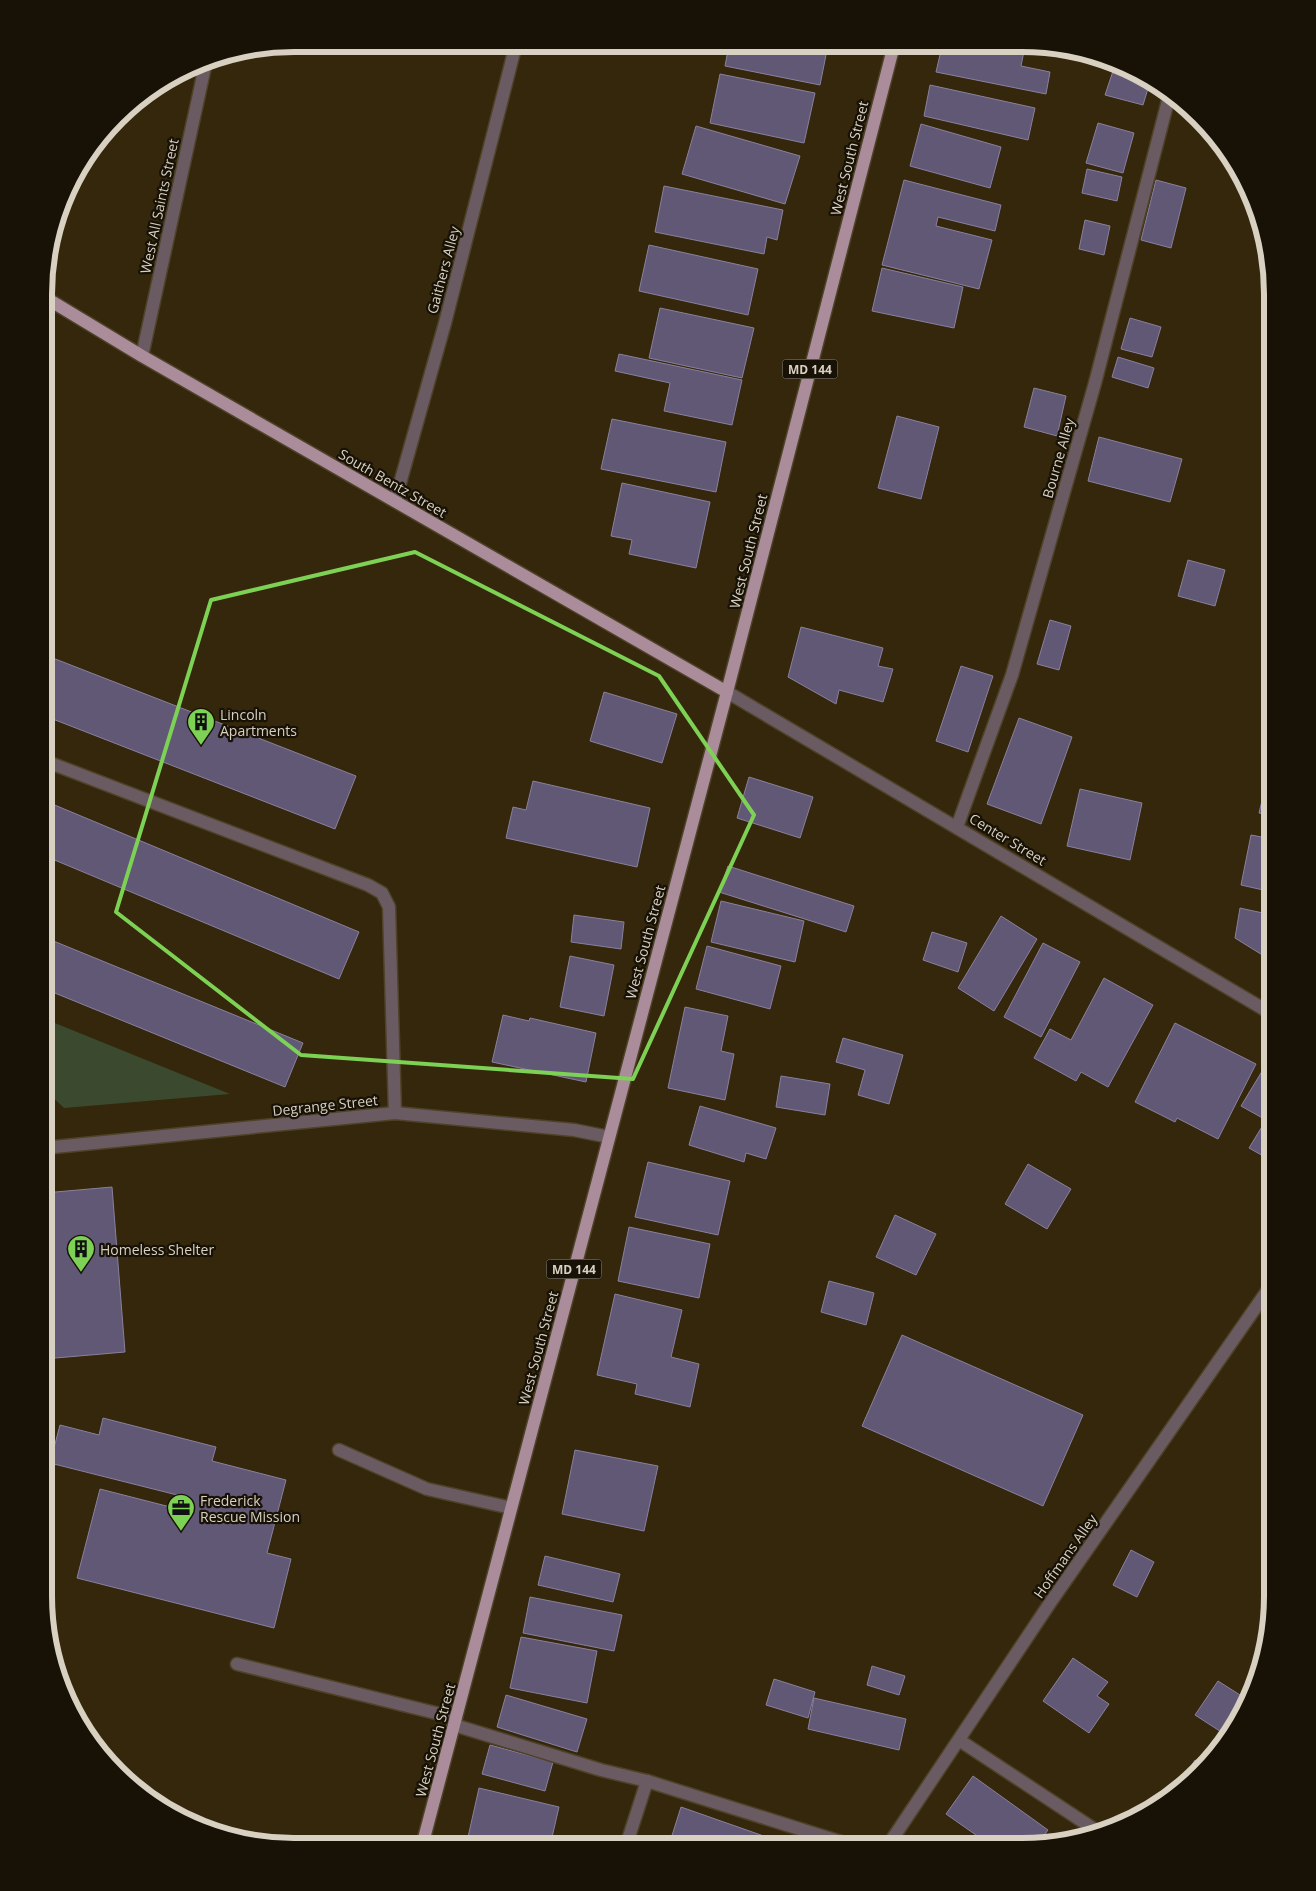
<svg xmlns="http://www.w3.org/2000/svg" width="1316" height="1891" font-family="'Open Sans',sans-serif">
	<rect width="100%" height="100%" fill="#34270b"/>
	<path fill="#3b492e" d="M45,1019l185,75 -166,14 -19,-18z"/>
	<g fill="#615876" stroke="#89809e">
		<path d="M729,45h99l-8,40 -95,-19z"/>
		<path d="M942,46h83l-4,20 29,6 -4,22 -110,-22z"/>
		<path d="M1113,71l37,11 -7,23 -38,-10z"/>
		<path d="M720,74l95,19 -11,50 -94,-20z"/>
		<path d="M930,85l105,23 -7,32 -104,-24z"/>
		<path d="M1098,123l36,10 -11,40 -37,-10z"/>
		<path d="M921,124l80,23 -11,41 -80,-22z"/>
		<path d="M696,126l104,30 -15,48 -103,-30z"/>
		<path d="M1087,169l35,8 -5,24 -35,-8z"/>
		<path d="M904,180l97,25 -6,26 -57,-14 -2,9 56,14 -13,49 -97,-24z"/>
		<path d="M1156,180l30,8 -15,60 -30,-8z"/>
		<path d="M664,186l119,24 -6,30 -10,-3 -3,17 -109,-22z"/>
		<path d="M1085,220l25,6 -6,29 -25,-6z"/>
		<path d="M649,245l109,24 -10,46 -109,-24z"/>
		<path d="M882,268l81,19 -9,41 -82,-17z"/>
		<path d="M660,308l94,20 -12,50 -93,-20z"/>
		<path d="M1130,318l31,9 -9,30 -31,-8z"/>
		<path d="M1270,336h2v22l-8,-2z"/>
		<path d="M619,354l123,26 -10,45 -68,-14 6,-28 -55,-12z"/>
		<path d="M1118,357l36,11 -6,20 -36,-11z"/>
		<path d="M1034,388l32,8 -9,40 -33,-9z"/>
		<path d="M897,416l42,11 -18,72 -43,-11z"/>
		<path d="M612,419l114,23 -10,50 -115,-23z"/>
		<path d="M1099,437l83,22 -12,43 -82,-21z"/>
		<path d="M622,483l88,19 -14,66 -67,-14 3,-14 -21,-4z"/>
		<path d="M1188,560l37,10 -10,36 -37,-10z"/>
		<path d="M1050,620l21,6 -12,44 -22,-6z"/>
		<path d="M801,627l82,21 -5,18 15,3 -10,33 -44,-12 -3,14 -48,-27z"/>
		<path d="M45,655l311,121 -21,53 -290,-113z"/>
		<path d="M961,666l32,10 -25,76 -32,-11z"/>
		<path d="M604,692l73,22 -15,49 -72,-22z"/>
		<path d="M1019,718l53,19 -31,87 -54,-20z"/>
		<path d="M1271,764h1v52l-13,-3z"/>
		<path d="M749,777l64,20 -13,41 -63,-20z"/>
		<path d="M533,781l117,27 -13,59 -131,-29 7,-31 13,3z"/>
		<path d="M1080,789l62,14 -12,57 -63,-14z"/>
		<path d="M45,801l314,131 -20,47 -294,-123z"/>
		<path d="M1251,835l21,4v53l-31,-7z"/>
		<path d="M728,866l126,40 -8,26 -127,-40z"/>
		<path d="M721,901l83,20 -9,41 -84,-20z"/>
		<path d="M1240,908l32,7v46l-37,-23z"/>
		<path d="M574,915l50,7 -3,27 -50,-7z"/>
		<path d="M1001,916l36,23 -43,72 -36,-23z"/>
		<path d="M932,932l35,11 -9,29 -35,-12z"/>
		<path d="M51,940l252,103 -18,44 -240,-98v-33z"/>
		<path d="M1043,943l37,19 -39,75 -37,-20z"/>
		<path d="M707,946l74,20 -11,43 -74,-20z"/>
		<path d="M570,956l44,9 -10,51 -44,-9z"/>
		<path d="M1104,978l49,27 -45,82 -27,-15 -5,9 -42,-23 16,-29 21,11z"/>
		<path d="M685,1007l43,9 -7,35 13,3 -9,46 -57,-12z"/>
		<path d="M503,1015l26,6 1,-3 66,15 -10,49 -94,-20z"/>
		<path d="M1175,1023l81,41 -38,75 -41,-21 -2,4 -40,-20z"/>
		<path d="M843,1038l60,17 -14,49 -31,-9 7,-25 -29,-8z"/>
		<path d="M1264,1068l8,5v88l-23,-13 17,-28 -25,-14z"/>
		<path d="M781,1076l49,8 -5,31 -49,-8z"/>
		<path d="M700,1106l76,22 -10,31 -20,-6 -2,9 -55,-17z"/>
		<path d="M648,1162l82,19 -12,54 -83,-18z"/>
		<path d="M1028,1164l43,25 -24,40 -42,-25z"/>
		<path d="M112,1187l13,165 -81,7v-166z"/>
		<path d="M895,1215l41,19 -20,41 -40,-18z"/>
		<path d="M629,1227l81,17 -11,54 -81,-17z"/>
		<path d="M829,1281l45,12 -8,32 -45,-13z"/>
		<path d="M615,1294l67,16 -11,47 28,7 -9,43 -55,-13 2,-10 -40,-9z"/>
		<path d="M902,1335l181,80 -40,91 -181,-80z"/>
		<path d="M103,1418l113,29 -4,14 74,19 -19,73 24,6 -17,69 -197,-50 23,-89 86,22 3,-13 -139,-35 10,-38 39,10z"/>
		<path d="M575,1450l83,16 -14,65 -82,-17z"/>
		<path d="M1131,1550l23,12 -17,35 -24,-12z"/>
		<path d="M545,1556l75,18 -7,28 -75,-17z"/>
		<path d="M530,1597l92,18 -8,36 -91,-18z"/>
		<path d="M521,1637l76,14 -10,52 -77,-15z"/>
		<path d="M1073,1658l35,24 -11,14 12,8 -20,29 -46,-32z"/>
		<path d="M872,1666l33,10 -6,19 -32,-10z"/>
		<path d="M774,1679l41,13 -7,26 -42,-13z"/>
		<path d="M1218,1681l30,19 -19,37 -34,-22z"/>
		<path d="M506,1695l81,24 -10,33 -80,-25z"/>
		<path d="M814,1698l92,21 -7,31 -91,-21z"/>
		<path d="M490,1745l63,17 -8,29 -63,-17z"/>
		<path d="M1195,1760l9,5 -17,20 -14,9z"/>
		<path d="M973,1776l75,54 -11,15 -15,2h-29l-47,-33z"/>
		<path d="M479,1788l80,19 -9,39h-84z"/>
		<path d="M681,1807l114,40 -122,-1 -4,-1z"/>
	</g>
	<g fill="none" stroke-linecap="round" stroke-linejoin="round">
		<defs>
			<g id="service">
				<path d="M395,501l50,-178 71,-279"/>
				<path d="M45,761l323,124 14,8 7,14 6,206"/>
				<path d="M957,827l55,-152 83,-292 75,-290"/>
				<path d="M339,1450l88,39 84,19"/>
				<path d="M237,1664l219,54"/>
				<path d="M454,1725l147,45 46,11 210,66"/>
				<path d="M959,1740l141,93"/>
				<path d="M626,1846l21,-65"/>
			</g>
			<g id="minor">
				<path d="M142,356l64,-294"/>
				<path d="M887,1847l163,-244 222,-319"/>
			</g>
			<g id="tertiary">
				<path d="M727,692l545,322"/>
				<path d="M44,1148l351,-35 179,17 35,7"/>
			</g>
			<g id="primary">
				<path d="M46,298l96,58 585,336"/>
				<path d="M422,1846l305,-1154 167,-647"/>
			</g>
		</defs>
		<use href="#service" stroke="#4e4228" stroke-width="15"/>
		<use href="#minor" stroke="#4e4228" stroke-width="15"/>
		<use href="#tertiary" stroke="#4e4228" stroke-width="15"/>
		<use href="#primary" stroke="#4e4228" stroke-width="15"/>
		<use href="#service" stroke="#6a5b62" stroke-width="12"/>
		<use href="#minor" stroke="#6a5b62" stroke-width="12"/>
		<use href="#tertiary" stroke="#6a5b62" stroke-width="12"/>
		<use href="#primary" stroke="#aa8c9b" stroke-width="12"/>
	</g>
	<path fill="none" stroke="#7dd154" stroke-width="4" stroke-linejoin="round" d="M415,552l244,124 95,139 -121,264 -332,-24 -185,-143 95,-312z"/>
	<defs>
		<symbol id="building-pin" viewBox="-11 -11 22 30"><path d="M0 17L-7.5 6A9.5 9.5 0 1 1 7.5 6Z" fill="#7dd154" stroke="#171106"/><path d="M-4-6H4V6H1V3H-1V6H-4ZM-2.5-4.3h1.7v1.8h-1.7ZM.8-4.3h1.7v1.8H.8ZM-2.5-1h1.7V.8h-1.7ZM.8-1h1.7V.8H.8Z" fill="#111"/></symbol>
		<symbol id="office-pin" viewBox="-11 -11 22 30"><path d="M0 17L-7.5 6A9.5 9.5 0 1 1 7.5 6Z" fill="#7dd154" stroke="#171106"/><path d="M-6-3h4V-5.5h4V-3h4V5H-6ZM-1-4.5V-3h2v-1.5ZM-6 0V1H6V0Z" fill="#111"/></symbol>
	</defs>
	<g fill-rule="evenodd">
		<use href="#building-pin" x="185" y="706" width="32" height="43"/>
		<use href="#building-pin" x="65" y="1233" width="32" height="43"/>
		<use href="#office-pin" x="165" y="1492" width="32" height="43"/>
	</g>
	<g text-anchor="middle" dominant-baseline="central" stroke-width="4.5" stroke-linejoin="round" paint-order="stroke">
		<g fill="#171106" stroke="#9e9789" stroke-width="1">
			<rect x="782.5" y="359.5" width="55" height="19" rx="4"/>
			<rect x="546.5" y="1259.5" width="55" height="19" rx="4"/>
		</g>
		<g font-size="12" font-weight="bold" fill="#d8d0c1">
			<text x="810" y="369">MD 144</text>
			<text x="574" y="1269">MD 144</text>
		</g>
		<g font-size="14" fill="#d8d0c1" stroke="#171106">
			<text transform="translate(849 158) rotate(-76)">West South Street</text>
			<text transform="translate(159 206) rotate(-78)">West All Saints Street</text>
			<text transform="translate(443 270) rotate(-75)">Gaithers Alley</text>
			<text transform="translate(1058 458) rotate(-74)">Bourne Alley</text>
			<text transform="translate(393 483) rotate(30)">South Bentz Street</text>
			<text transform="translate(748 551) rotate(-76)">West South Street</text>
			<text transform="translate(1008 839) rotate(31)">Center Street</text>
			<text transform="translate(645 942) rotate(-75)">West South Street</text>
			<text transform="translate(325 1105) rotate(-6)">Degrange Street</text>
			<text transform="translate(538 1348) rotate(-75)">West South Street</text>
			<text transform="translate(1065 1556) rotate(-55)">Hoffmans Alley</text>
			<text transform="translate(435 1740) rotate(-75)">West South Street</text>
		</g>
		<g font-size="14" fill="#d8d0c1" stroke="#171106" text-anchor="start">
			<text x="220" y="714">Lincoln<tspan x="220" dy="16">Apartments</tspan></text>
			<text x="100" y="1249">Homeless Shelter</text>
			<text x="200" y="1500">Frederick<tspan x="200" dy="16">Rescue Mission</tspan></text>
		</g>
	</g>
	<path d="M0 0H1316V1891H0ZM294 52H1022A242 242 0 0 1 1264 294V1596A242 242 0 0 1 1022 1838H294A242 242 0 0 1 52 1596V294A242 242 0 0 1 294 52Z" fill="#171106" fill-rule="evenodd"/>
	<path fill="none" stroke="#d8d0c1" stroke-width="6" d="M294 52H1022A242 242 0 0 1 1264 294V1596A242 242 0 0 1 1022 1838H294A242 242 0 0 1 52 1596V294A242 242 0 0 1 294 52Z"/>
</svg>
